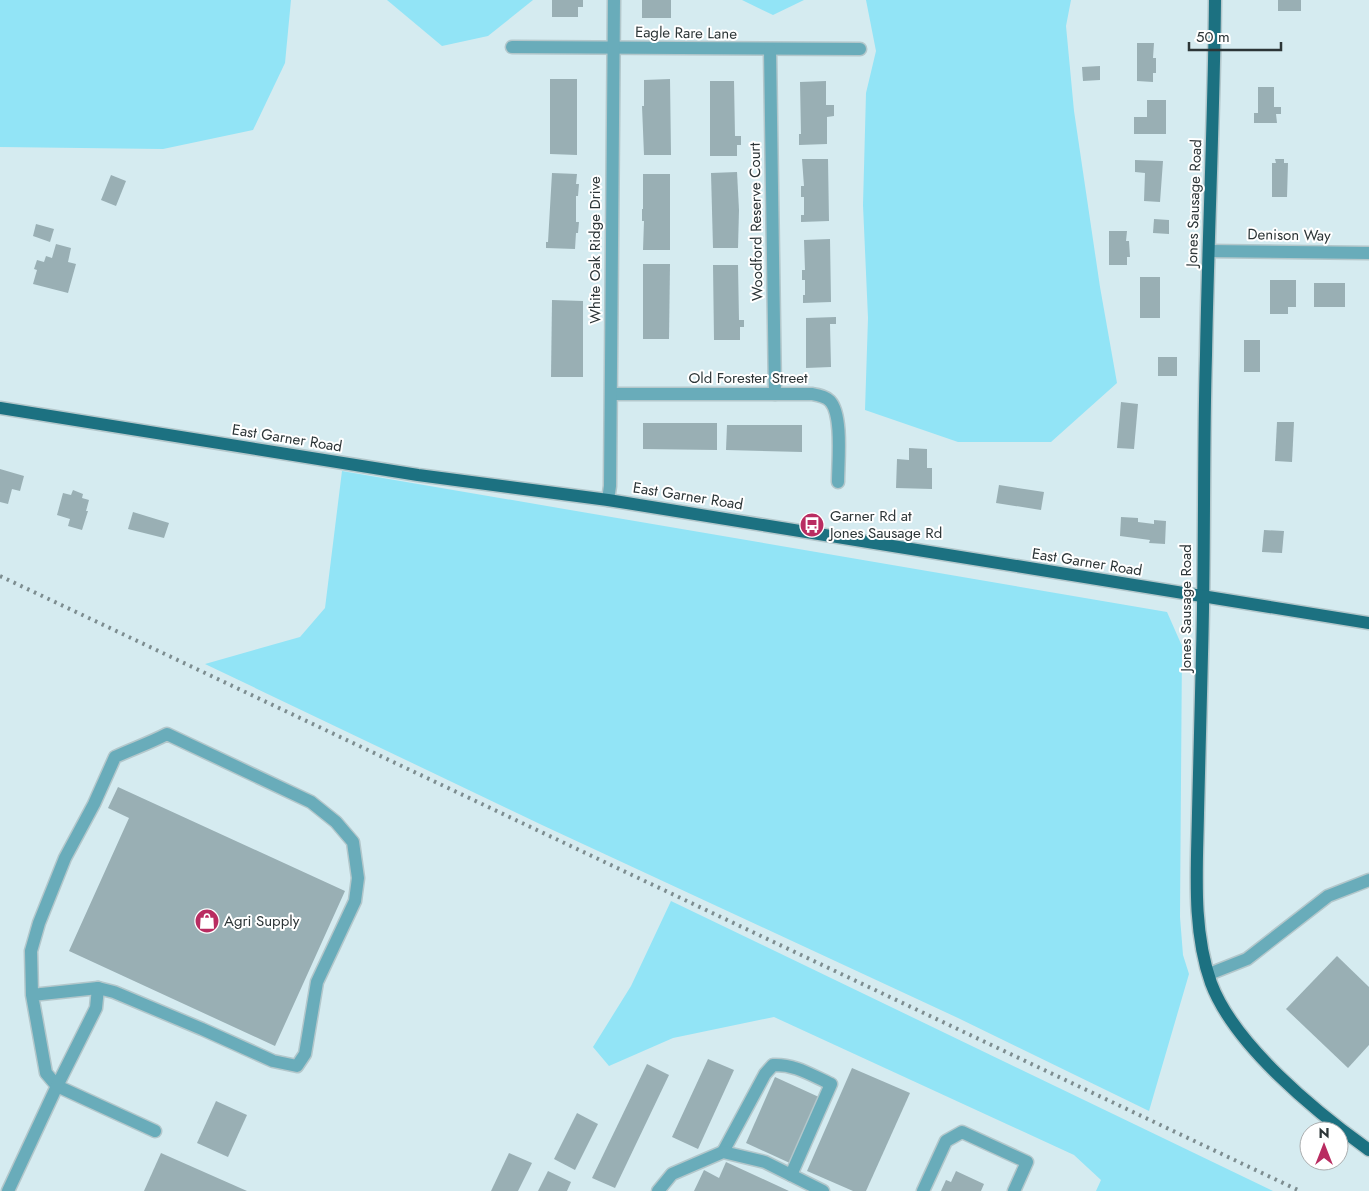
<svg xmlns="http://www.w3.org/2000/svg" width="1369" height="1191" font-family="Jost,sans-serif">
	<rect width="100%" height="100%" fill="#d5ebf0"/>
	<g fill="#92e4f6">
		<path d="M0,0h291l-6,63 -32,67 -90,19 -163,-2z"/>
		<path d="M387,0h146l-45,36 -46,10z"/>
		<path d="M742,0h62l-31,15z"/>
		<path d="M866,0h205l-5,26 8,85 26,176 17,96 -66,59h-93l-93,-32 3,-92 -5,-113 3,-112 10,-42z"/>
		<path d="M342,471l825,141 15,34 -2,271 3,38 6,19 -40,137 -191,-93 -416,-193 -337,-161 95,-27 25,-29z"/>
		<path d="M671,901l602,290h-177l5,-11 -27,-25 -300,-138 -101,21 -64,28 -16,-19 38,-61z"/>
	</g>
	<g fill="#99afb4">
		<path d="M552,0h31v7h-5v10h-26z"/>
		<rect x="642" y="0" width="29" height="18"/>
		<rect x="1278" y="0" width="23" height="11"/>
		<path d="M1137,43h17l-1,15h3v15h-3v9l-16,-1z"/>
		<path d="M1100,66v14l-17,1 -1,-14z"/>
		<path d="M550,79h27v76l-27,-1z"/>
		<path d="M670,79l1,76h-27l-2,-49h2v-26z"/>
		<path d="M710,81h24l1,55h6v9h-4v11h-27z"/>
		<path d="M826,81v24h8v11l-7,1v27l-28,1v-11h2l-1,-52z"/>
		<path d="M1258,87h16v20h7v7h-5l1,9h-23v-10h4z"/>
		<path d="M1147,100h19v34h-32v-17h13z"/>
		<path d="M802,159h26l1,62 -28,1v-7h3v-18h-3v-11h3z"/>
		<path d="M1275,159h9v4h4l-1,34h-15v-34h4z"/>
		<path d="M1135,160l28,1 -3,41 -16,-1 1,-28 -10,-1z"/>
		<path d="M737,172l2,38 -1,38h-25l-2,-75z"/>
		<path d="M552,173l25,1 -1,10h3l-1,12h-2v26h3l-1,11h-2l-1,16 -29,-1v-6h2z"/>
		<path d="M643,174h27v76h-27l1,-29h-2v-12h1z"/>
		<path d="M111,175l15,6 -10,25 -15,-6z"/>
		<path d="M1154,219l15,1v14l-16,-1z"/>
		<path d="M36,224l18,5 -4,13 -17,-6z"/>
		<path d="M1109,231h18l-1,10h3l1,16h-3v8h-18z"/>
		<path d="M830,239l1,63 -28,1v-8h2v-15h-3v-10h3l-1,-30z"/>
		<path d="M56,244l15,4 -3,14 8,2 -8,29 -35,-9 4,-14 -3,-1 3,-9 7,2 2,-6 6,2z"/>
		<path d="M643,264h27l-1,75h-26z"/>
		<path d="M713,265h25l1,55h5v7h-4v13h-26z"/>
		<rect x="1140" y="277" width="20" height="41"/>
		<path d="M1270,280h26v27h-8v7h-18z"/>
		<rect x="1314" y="283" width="31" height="24"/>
		<path d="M552,300l31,1v76h-32z"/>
		<path d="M836,317v7h-6l1,43 -25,1v-50z"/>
		<rect x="1244" y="340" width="16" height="32"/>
		<rect x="1158" y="357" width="19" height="19"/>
		<path d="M1121,402l17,2 -4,45 -17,-1z"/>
		<path d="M1277,422h17l-2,40 -17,-1z"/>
		<path d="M643,423h74v27l-74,-1z"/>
		<path d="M727,425h75v27l-76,-2z"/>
		<path d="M909,448l18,1v19h5v21l-36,-1 1,-29 12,1z"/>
		<path d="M0,469l24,7 -4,15 -8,-2 -4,15 -8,-2z"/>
		<path d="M999,485l45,7 -3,18 -45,-7z"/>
		<path d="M73,490l10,4 -1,4 7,2 -3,11h2l-6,19 -14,-4 2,-7 -13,-4 6,-22 8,2z"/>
		<path d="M133,512l36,11 -5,15 -36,-9z"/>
		<path d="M1121,517l17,1v4l16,2v-4l12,1 -1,23 -16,-1 1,-3 -30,-4z"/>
		<path d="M1264,530l20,1 -2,22 -20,-1z"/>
		<path d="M118,787l227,104 -70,155 -206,-95 60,-133 -21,-10z"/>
		<path d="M1337,956l32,31v58l-21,23 -62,-59z"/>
		<path d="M708,1059l26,11 -36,79 -26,-12z"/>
		<path d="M647,1064l22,11 -54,113 -23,-10z"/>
		<path d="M852,1068l58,25 -44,98h-13l-46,-20z"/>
		<path d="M775,1077l46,21 -29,66 -46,-21z"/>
		<path d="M216,1101l31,14 -19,42 -31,-14z"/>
		<path d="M577,1113l21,11 -23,46 -21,-11z"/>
		<path d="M161,1153l86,38h-103z"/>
		<path d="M509,1153l23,10 -14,28h-27z"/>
		<path d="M726,1162l63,29h-95l10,-21 15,8z"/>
		<path d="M548,1171l23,11 -4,9h-29z"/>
		<path d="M956,1171l28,13 -3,7h-40l5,-11 5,2z"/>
	</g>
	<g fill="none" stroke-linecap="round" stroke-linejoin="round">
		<defs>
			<g id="minor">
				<path d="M512,47l348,2"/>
				<path d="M770,50l5,344"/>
				<path d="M1209,251l160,2"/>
				<path d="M612,394h200c6,1 13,2 18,7 13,14 8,61 8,81"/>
				<path d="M608,500l2,-14 4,-486"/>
				<path d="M1209,974l38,-15 81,-63 41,-16"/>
				<path d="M32,995l66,-7 16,4 88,37 71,32 24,5 8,-12 12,-72 38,-81 3,-23 -5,-36 -17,-20 -25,-20 -144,-68c-17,9 -35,15 -52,23l-21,47 -29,54 -26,65 -8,28 1,44 14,78 11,13 98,45"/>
				<path d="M723,1152l42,-78 8,-9c22,-1 38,10 58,19l-40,91"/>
				<path d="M8,1191l49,-105 39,-78 2,-20"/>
				<path d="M658,1191l14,-17 51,-22 42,10 58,29"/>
				<path d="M923,1191l23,-50 16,-9 65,30 -13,29"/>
			</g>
			<g id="major">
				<path d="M1215,0c-1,118 -7,236 -9,355 -3,100 -1,199 -4,299 -1,53 -3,106 -4,159 -1,57 -6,116 13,170 23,62 105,129 158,167"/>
				<path d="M0,408l418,67 190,25 761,123"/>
			</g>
		</defs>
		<use href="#minor" stroke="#b3c7cb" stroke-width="15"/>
		<use href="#major" stroke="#b3c7cb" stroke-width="15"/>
		<use href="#minor" stroke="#69acba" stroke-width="12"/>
		<use href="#major" stroke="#1c7181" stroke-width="12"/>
		<path stroke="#7d8d90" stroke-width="4" stroke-dasharray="2.5 5" stroke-linecap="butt" d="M0,576l1300,615"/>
	</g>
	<defs>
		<symbol id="bus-disc" viewBox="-11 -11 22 22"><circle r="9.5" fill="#b92c61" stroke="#fff"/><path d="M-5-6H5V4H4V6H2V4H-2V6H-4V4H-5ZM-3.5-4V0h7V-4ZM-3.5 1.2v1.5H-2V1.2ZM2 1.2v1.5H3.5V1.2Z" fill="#fff"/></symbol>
		<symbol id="shop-disc" viewBox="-11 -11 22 22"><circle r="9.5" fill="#b92c61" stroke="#fff"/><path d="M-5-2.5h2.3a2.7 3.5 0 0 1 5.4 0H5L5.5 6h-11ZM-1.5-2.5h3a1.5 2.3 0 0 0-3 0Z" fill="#fff"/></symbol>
	</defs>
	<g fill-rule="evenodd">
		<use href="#bus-disc" x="798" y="511" width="28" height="28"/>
		<use href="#shop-disc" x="193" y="907" width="28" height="28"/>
	</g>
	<g text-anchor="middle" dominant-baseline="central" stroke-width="4" stroke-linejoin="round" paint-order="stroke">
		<g font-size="15" fill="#2c3537" stroke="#fff">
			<text transform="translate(686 33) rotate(1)">Eagle Rare Lane</text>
			<text transform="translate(1194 203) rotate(-88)">Jones Sausage Road</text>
			<text transform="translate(756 222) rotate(-91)">Woodford Reserve Court</text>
			<text transform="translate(1289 235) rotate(1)">Denison Way</text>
			<text transform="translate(595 250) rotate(-90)">White Oak Ridge Drive</text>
			<text x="748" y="378">Old Forester Street</text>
			<text transform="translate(287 438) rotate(9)">East Garner Road</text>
			<text transform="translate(688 496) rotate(9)">East Garner Road</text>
			<text transform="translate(1087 562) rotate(9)">East Garner Road</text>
			<text transform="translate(1186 608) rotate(-90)">Jones Sausage Road</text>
		</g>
		<g font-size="15" fill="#2c3537" stroke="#fff" text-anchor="start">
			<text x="830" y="516">Garner Rd at<tspan x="830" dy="17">Jones Sausage Rd</tspan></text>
			<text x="224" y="921">Agri Supply</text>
		</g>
	</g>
	<g transform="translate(1324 1146)"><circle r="24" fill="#ffffff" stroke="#abaeaf"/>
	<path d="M0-4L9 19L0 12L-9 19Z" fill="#b92c61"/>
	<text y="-8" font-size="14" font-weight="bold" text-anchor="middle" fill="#2c3537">N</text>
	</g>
	<path d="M1189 42v8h92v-8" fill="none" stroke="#2c3537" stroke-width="2.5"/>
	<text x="1196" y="42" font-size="15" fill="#2c3537" stroke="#ffffff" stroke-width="4" paint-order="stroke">50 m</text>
</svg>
